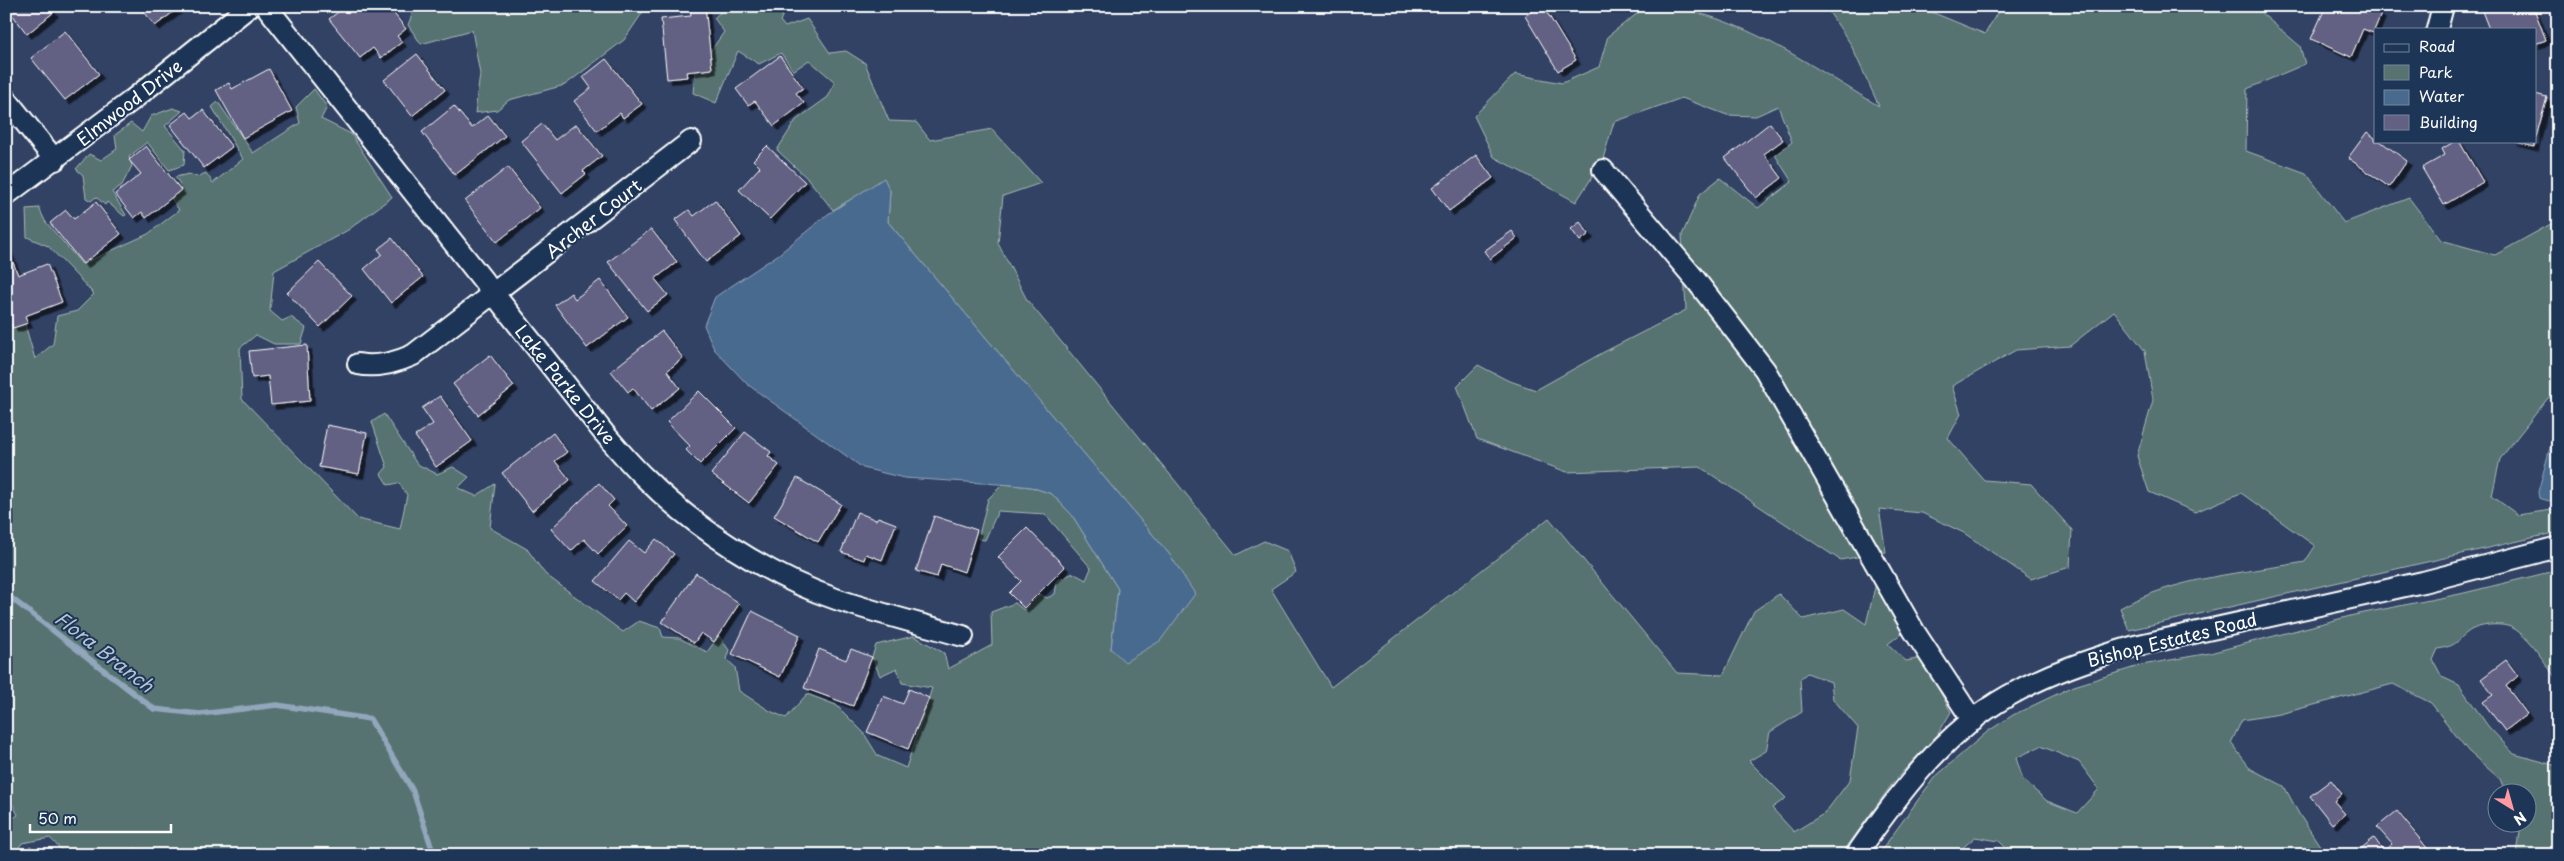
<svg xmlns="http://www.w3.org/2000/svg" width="2564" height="861" font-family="'Playpen Sans',sans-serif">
	<defs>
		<filter id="shadow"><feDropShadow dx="4.5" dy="4.5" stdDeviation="0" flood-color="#0009"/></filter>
	</defs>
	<rect width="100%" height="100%" fill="#324264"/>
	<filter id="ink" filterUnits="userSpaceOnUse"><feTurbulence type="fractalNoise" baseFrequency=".02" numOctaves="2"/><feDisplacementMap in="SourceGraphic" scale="10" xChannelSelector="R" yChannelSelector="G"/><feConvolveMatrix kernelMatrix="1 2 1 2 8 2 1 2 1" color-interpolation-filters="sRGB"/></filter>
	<g filter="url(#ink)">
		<g fill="#567371" stroke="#aab9b8" fill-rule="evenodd">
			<path d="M410,6h237l-23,34 -59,45 -56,15 -12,10 -22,3 5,-39 -8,-44 -51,14 -13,-19 5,-13z"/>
			<path d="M727,6h60l-7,15 5,6 22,-8 23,34 16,-2 19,12 24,58 27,1 14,18 62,-11 49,54 -38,13 -5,47 29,57 209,255 28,-14 24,10 8,21 -25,17 60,98 218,-169 128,155 46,2 31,-64 25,-17 24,25 41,-10 22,15 12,-49 29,54 -19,15 18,17 16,-3 29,54 -13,22 -43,46 -54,75h-1672l-35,-7 -7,7h-61l-16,-17 -28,5 -8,12h-8v-32l12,-8 -12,-24v-471l18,1 11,38 18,-15 4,-28 20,-5 17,-17 -46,-48 -21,-9 -1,-28 13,-1 6,13 37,43 66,-30 31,-24 -10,-15 11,-11 -5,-7 14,-3 8,3 9,-4 7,10 30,-24 -31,-52 6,-5 35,51 47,-30 -4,-16 18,-18 13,18 -6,12 30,15 41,63 -44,33 -74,41 -4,40 12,10 9,-4 15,11 -5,16h-27l-18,-9 -16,13 2,51 116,120 42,10 7,-34 -8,-12 -11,2 -7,-11 6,-7 -15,-45 12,-8 33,50 20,10 16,-7 16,10 -11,11 18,8 19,-12 -5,44 37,21 18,25 78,58 16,-11 21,7 3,9 16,1 28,14 12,-16 10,14 -3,9 9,8 4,24 31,20 16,7 21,-24 29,11 27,27 15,24 28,12 26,-80 -30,-5 -5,-15 -17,8 -8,-19 4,-12 38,-9 30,17 4,16 44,-24 -1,-33 24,-9 9,7 16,-16 7,4 8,-4 2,-13 16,-8 13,7 5,-12 -46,-54 -47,-3 -13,29 -7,-1 10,-40 15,-15 28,3 21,7 20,21 46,74 -7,60 59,-94 -282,-333 2,-31 -6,-12 -51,31 -24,-30 -32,-30 19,-30 32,-23 7,-15 -26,-22 -16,11 -12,-18 -22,11 -21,-13 -22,52 -23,-10 2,-22h15v-19l14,-20 -10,-14zM1807,673l24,9 2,17 25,29 -8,52 -25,33 -31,19 -22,-24 14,-10 -37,-37 17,-10 4,-19 32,-20 -2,-33z"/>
			<path d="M1647,6c83,0 163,60 232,100l-29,-63 -25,-37h92l68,28 16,-28h252l47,40 5,18 -58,25 -1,62 60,22 38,50 65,-25 32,42 54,15 63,-35v175l-10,3 -48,61 -8,37 26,19 40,-6v23l-429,98 -9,-22c55,-31 124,-35 185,-46l10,-16 -74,-53 -46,19 -46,-20 -12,-36 16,-56 -8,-49 -31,-40 -44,35 -54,4 -64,36 9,28 -13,24 36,42 47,4 41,46 -2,37 -39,12 -67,-46 -42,-20 -43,-4 7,43 -46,8 -140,-93 -133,5 -90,-33 -20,-53 21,-21 29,15 29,10 66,-37 84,-43 -4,-75 18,-41 20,-16 38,30 34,-26 -17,-27 17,-13 -14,-36 -22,10 -29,-1 -45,-17 -68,24 -12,40 -26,40 -82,-45 -20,-41 41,-42 47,9 37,-16 9,-31z"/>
			<path d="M173,108l9,3 -17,15 20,24 -1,15 -15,5 -22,-28 -18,15 3,9 -10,19 -10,7 14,23 -2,1 -17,-14 -2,3 -9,-8 -5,4 -5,-3 -3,-23 -7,-6 13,-15 12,6 16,-11 -2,-14 16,-12 11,9 9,-16z"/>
			<path d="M2558,570v112c-9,-14 -28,-43 -42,-52 -10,-8 -34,-6 -45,0 -16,10 -10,15 -33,19l-5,11 9,17 17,8 29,41 26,28 44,12v89h-41l3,-24 -3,-7h9v-30l-20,-1 -6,-14 -32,-28 -37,-48 -38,-19 -113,30 -38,6 -11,23 20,26 33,17 15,28 27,41h-313l-14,-14 -24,-4 -17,15 1,3h-81l56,-77 53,-46 26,-17 61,-29 68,-21 68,-12 144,-38 106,-21zM2041,746l38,16 20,27 -22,24 -30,-12 -24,-21 -7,-22z"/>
		</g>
		<g fill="#496a8f" stroke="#92a6bc">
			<path d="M884,178l6,13 -2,31 282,333 25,39 -35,47 -35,21 -14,-13 7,-60 -46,-74 -20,-21 -21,-7 -18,-2 -109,-7 -41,-10 -116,-84 -33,-35 -10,-24 11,-28 64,-43 49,-40z"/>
			<path d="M2558,428v70l-9,3 -10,-3 -1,-6 16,-59z"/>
		</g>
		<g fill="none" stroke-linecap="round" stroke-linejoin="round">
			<path stroke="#92a6bc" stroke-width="5.5" d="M6,594l148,115 46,5 77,-9 93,14 43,72 21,64"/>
		</g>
		<g fill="#626183" stroke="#fff" filter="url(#shadow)">
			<path d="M6,6h43l5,6 -27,22z"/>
			<path d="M140,6h41l-26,20z"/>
			<path d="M346,6h42l18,23 -9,7 5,6 -21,16 -8,-10 -13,10 -31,-39z"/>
			<path d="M690,6h15l7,63 -26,3 1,5 -20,2 -6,-60 30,-3z"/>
			<path d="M1540,6h3l33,54 -18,11 -33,-55z"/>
			<path d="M2326,6h38l17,8 -8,19 -10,-4 -12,28 -40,-18z"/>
			<path d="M2480,6h22l1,3 8,-3h22l13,34 -11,4v-15h-46z"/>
			<path d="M65,31l34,43 -34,26 -34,-42z"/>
			<path d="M417,54l28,36 -33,26 -28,-36z"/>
			<path d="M780,56l23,32 -7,5 8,10 -30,23 -19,-25 -7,4 -12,-16z"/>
			<path d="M606,59l36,45 -19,14 -3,-5 -23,18 -23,-30 17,-13 -8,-11z"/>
			<path d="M269,69l23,42 -49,27 -27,-48 13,-7 3,6z"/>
			<path d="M2535,94l12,3 -12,44z"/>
			<path d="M454,106l18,22 16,-13 17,21 -50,39 -33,-43z"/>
			<path d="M203,110l29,37 -28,21 -34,-43 17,-13 5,6z"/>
			<path d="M1770,123l13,17 -19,14 18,24 -26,20 -31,-40z"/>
			<path d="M542,124l13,16 21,-16 26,32 -19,15 3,3 -24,19 -41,-52z"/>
			<path d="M2367,132l8,6v3h5l27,20 -18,26 -41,-29z"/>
			<path d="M2455,141h4l24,41 -39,23 -22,-37 23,-13 -3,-6z"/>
			<path d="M2513,141h22l-1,6z"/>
			<path d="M146,146l35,44 -35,28 -4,-6 -8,6 -19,-24 26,-20 -12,-14z"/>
			<path d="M767,146l38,36 -35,37 -31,-29 21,-23 -7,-7z"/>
			<path d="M1476,155l17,23 -44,33 -17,-23z"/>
			<path d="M508,167l32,41 -43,34 -32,-41z"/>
			<path d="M715,200l26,36 -35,26 -31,-42 14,-10 5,6z"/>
			<path d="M96,202l25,32 -38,30 -33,-41 16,-13 8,9z"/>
			<path d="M1580,222l9,12 -9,7 -9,-12z"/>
			<path d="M651,229l26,33 -22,17 13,16 -21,16 -39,-49z"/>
			<path d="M1512,231l5,7 -27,21 -6,-8z"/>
			<path d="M392,238l31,39 -32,26 -27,-34 18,-15 -4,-5z"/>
			<path d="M7,247l11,28 29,-11 15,38 -37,14 3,7 -15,5 -7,-18z"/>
			<path d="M319,262l33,34 -32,31 -33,-34z"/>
			<path d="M600,280l28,37 -41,31 -32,-43 16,-12 4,6z"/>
			<path d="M662,331l21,27 -16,13 13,17 -29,23 -18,-23 -5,4 -17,-21z"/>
			<path d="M307,345l3,56 -39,4 -3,-29 -16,2 -3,-27z"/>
			<path d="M490,355l24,31 -36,29 -25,-31z"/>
			<path d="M699,391l37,37 -36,36 -14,-14 4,-4 -23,-24z"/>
			<path d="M440,396l32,45 -36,26 -21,-31 18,-12 -11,-16z"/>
			<path d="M327,425l40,8 -8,41 -40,-7z"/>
			<path d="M745,432l26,20 -3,4 11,9 -30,38 -38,-29z"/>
			<path d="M553,433l14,19 -12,9 15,19 -38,31 -30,-38z"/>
			<path d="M797,478l44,26 -23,38 -44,-26z"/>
			<path d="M599,483l15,17 -6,6 19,20 -29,28 -14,-15 -13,12 -20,-22z"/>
			<path d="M857,512l19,8 2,-3 18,7 -14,36 -16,-6 -2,6 -23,-8z"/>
			<path d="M934,516l43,14 -13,42 -23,-8 -4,13 -21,-6z"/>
			<path d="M1027,528l38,39 -41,41 -15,-15 12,-12 -23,-24z"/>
			<path d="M656,539l18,15 -40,48 -10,-9 -6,7 -23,-19 34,-40 15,12z"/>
			<path d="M696,573l43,31 -25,38 -13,-9 -7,10 -32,-21z"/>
			<path d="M752,611l48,24 -20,42 -48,-23z"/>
			<path d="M819,649l27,11 5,-11 21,8 -19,49 -49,-18z"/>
			<path d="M2506,660l12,16 -12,10 21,28 -22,17 -22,-29 10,-7 -12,-16z"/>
			<path d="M909,689l20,9 -21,51 -41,-17 16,-36 20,8z"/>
			<path d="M2331,780l11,14 -8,7 11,13 -13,10 -22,-28z"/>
			<path d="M2397,811l35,43 -70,1 -4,-4 16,-13 10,13 8,-7 -15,-17z"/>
			<path d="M30,846l11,9h-18z"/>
		</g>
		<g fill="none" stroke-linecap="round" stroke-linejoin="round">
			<defs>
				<g id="minor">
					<path d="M266,6l338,427c13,15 26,31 41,45 50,50 123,98 191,121 41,14 85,25 127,37"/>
					<path d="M2437,29l6,-23"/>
					<path d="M6,99l49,61"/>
					<path d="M1603,170l92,109 70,91 149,261 59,90"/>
					<path d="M6,195l125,-94 119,-95"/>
					<path d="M358,364c19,4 37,-1 55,-9l278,-214"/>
					<path d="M1856,855c41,-59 88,-123 152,-159 40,-23 83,-37 127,-50l288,-64 135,-35"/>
				</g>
			</defs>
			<use href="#minor" stroke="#fff" stroke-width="24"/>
			<use href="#minor" stroke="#1d3557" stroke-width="20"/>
		</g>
	</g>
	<g text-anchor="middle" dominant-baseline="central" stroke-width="4" stroke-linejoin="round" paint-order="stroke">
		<g font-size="18" fill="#fff" stroke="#1d3557">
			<text transform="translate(129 102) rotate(-38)">Elmwood Drive</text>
			<text transform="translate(593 218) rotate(-38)">Archer Court</text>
			<text transform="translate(566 384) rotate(51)">Lake Parke Drive</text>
			<text transform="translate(2172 639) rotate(-14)">Bishop Estates Road</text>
		</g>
		<g font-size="19" font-style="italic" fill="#b6c3d2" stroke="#1d3557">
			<text transform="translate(105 651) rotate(38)">Flora Branch</text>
		</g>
	</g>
	<rect width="2564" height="861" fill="none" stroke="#1d3557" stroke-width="25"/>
	<rect x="12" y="12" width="2539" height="836" fill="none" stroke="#fff" stroke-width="2" filter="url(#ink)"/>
	<rect x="2374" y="28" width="162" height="115" fill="#1d3557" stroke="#77869a"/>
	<rect x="2384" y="44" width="25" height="8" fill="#1d3557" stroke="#77869a"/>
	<text x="2419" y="52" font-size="15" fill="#ffffff">Road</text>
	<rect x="2384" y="65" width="25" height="15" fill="#567371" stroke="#77869a"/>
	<text x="2419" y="78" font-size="15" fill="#ffffff">Park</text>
	<rect x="2384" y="90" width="25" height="15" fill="#496a8f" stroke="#77869a"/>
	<text x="2419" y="102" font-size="15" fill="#ffffff">Water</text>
	<rect x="2384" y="115" width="25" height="15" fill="#626183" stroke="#77869a"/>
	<text x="2419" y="128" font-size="15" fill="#ffffff">Building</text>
	<g transform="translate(2512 808) rotate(143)"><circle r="24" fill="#1d3557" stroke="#77869a"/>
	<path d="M0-4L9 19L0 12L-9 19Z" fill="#ff9aa2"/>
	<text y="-8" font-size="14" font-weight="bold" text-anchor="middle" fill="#ffffff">N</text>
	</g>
	<path d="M30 824v8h141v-8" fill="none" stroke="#ffffff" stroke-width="2.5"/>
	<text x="38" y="824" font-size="15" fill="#ffffff" stroke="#1d3557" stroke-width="4" paint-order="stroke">50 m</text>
</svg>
